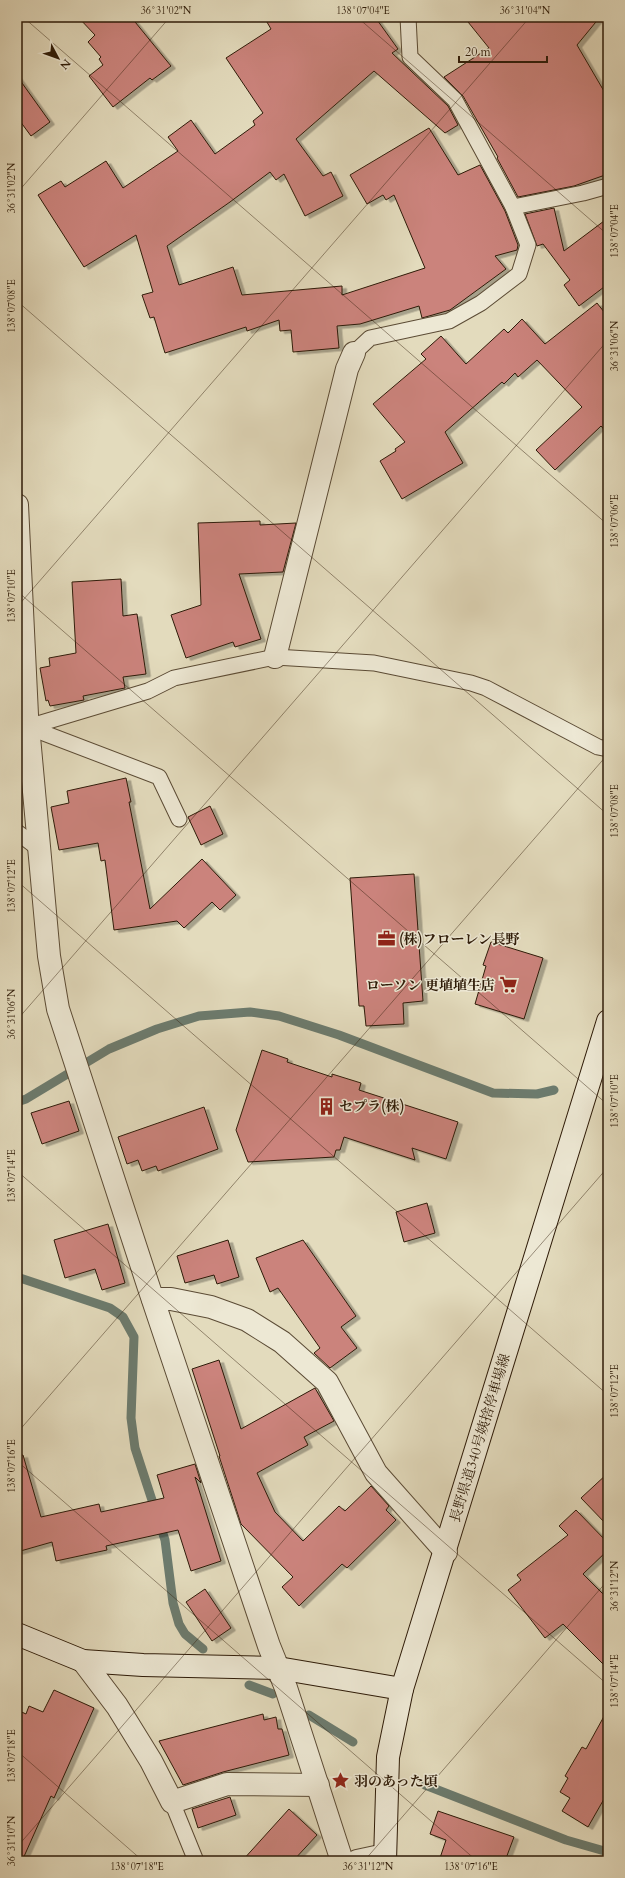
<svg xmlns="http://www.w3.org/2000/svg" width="625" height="1878" font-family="Cardo,'Noto Serif JP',serif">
	<defs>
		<filter id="shadow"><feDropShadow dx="4.5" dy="2.5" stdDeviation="0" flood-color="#0004"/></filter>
	</defs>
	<rect width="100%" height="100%" fill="#e3dbbd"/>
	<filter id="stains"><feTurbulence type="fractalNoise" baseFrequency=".005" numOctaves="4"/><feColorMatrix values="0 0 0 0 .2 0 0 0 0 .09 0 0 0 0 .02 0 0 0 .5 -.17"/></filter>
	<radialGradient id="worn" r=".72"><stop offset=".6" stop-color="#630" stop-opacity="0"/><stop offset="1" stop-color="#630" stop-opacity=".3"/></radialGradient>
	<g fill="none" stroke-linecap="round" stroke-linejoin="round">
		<g stroke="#6c7b6e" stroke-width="9">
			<path d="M17,1102l9,-3 83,-50 48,-20 42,-13 51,-4 29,4 60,19 154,58 44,1 17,-4"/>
			<path d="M17,1277l93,31 13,9 11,20 -3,81 4,30 30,92 8,63 6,21 6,10 18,15"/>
			<path d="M249,1685l24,9"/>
			<path d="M309,1715l44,27"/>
			<path d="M425,1785l141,55 42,12"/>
		</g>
	</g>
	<g fill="#cb837c" stroke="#2e1b08" filter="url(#shadow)">
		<path d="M78,17h53l40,49 -19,14 -2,-2 -37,29 -24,-31 14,-11 -4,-6 2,-2 -13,-15 7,-7z"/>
		<path d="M264,17h111l23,32 -6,4 56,53 10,19 -13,8 -71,-62 -78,68 27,37 8,-4 12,24 -38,20 -21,-42 -8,6 -6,-8 -40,30 -63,44 12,39 54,-18 9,28 100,-9v9l83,-27 -31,-73 -8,5 -3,-5 -16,9 -17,-29 79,-47 29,47 22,-10 25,46 13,34 -1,5 -22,6 11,13 -56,41 -28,8 -3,-12 -59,18 -23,2 2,22 -46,4 -2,-22 -11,1 -1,-11 -32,11 -1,-4 -81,26 -11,-36 -4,1 -8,-23 11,-3 -17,-57 -52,32 -46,-72 23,-14 4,6 41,-26 17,27 55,-37 -10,-14 23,-17 24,34 40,-29 -2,-4 10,-8 -37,-55 45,-29z"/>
		<path d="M464,17h136l-23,28 31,53v76l-34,12 -56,11 -21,-39 1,-1 -35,-61 -19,-19 45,-29z"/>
		<path d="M17,76l33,46 -19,14 -14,-19z"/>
		<path d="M554,208l10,43 44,-33v66l-29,22 -15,-21 6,-5 -27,-36 -6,2 -12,-32z"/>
		<path d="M597,303l11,14v117l-7,-8 -46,44 -19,-20 46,-43 -45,-47 -19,17 -3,-4 -11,11 -2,-2 -57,50 18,31 -61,36 -22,-38 16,-10 -1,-2 10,-7 -32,-38 53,-45 -5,-5 20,-18 25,28 38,-35 4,4 14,-14 23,25z"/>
		<path d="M260,521v4l36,-2 -13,49 -44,2 22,65 -26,8 -2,-5 -47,16 -15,-43 30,-10 -3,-82z"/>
		<path d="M121,579l2,37 14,-2 9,60 -23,3 2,11 -42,8 1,4 -34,6 -2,-6 -2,1 -6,-33 10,-2 -1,-8 27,-5 -4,-71z"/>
		<path d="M126,778l5,24h-2l21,107 52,-50 34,36 -16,15 -8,-8 -28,26 -7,-7 -63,9 -9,-70 -4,1 -3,-18 -39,7 -8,-43 18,-4 -2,-12z"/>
		<path d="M210,806l13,28 -22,11 -13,-28z"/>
		<path d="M414,874l9,127 -20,2 1,21 -38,2 -2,-20h-5l-9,-128z"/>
		<path d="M491,942l52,16 -19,61 -49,-15 11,-38 -3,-1z"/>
		<path d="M262,1050l26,9 -1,3 45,15v-3l29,9 -2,7 99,32 -12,37 -34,-11 3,12 -71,-23 -4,13h-4l-2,7 -86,5 -12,-32z"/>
		<path d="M69,1101l10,30 -37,13 -11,-31z"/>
		<path d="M204,1107l14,42 -60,22 -2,-5 -14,5 -4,-11 -11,4 -9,-27z"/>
		<path d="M427,1203l8,30 -31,9 -8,-30z"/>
		<path d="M108,1224l17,59 -23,7 -7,-21 -30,9 -11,-38z"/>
		<path d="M228,1240l11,37 -22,7 -3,-9 -29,8 -8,-27z"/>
		<path d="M303,1240l53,76 -15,11 16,21 -27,20 -16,-15 6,-5 -42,-60 -8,4 -14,-34z"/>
		<path d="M219,1360l22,69 74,-41 19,33 -30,16 4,8 -51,28 18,39 28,29 36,-35 6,5 26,-25 18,20 -3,4 10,10 -49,48 -5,-4 -43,42 -17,-19 11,-10 -52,-53 -22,-68h1l-28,-87z"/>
		<path d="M23,1455l18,62 58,-13 2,8 63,-14 -7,-23 38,-11 6,19 -6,-6 26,84 -30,10 -13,-41 -72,16 1,4 -51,11 -4,-19 -35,10v-96z"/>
		<path d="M608,1473v53l-27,-28z"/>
		<path d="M576,1510l32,33v7l-25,24 25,25v70l-45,-45 -18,14 -37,-48 13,-10 -4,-5 51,-40 -9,-9z"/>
		<path d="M205,1589l26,39 -19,13 -26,-39z"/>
		<path d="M54,1690l40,18 -40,90 -3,-2 -29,65h-5v-151l9,4 3,-8 14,6z"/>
		<path d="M608,1709v83l-20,35 -26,-16 8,-13 -10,-6 8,-14 -3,-2 17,-29 4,2z"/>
		<path d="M263,1714l1,6 12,-3 2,12h4l7,26 -66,17 -40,13 -24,-44z"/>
		<path d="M230,1797l6,18 -38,13 -6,-19z"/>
		<path d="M289,1809l28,26 -24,26h-51z"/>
		<path d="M438,1811l76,26 -9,24h-66l7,-21 -16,-6z"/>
	</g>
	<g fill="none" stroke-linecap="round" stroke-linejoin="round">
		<defs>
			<g id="lane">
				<path d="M513,207l70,-14 25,-7"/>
				<path d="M354,353l16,-15 79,-17 32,-18 38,-29 9,-29 -15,-38 -58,-107 -45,-43 -2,-40"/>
				<path d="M28,727l120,-36 26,-13 101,-21 99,6 97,20 15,5 112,59 10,2"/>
				<path d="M28,727l131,50 20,42"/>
				<path d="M17,832l22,17"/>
				<path d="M172,1802l24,59"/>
			</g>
			<g id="street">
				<path d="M17,505l10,210 22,241 9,53 90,276 121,361 17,42 56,173"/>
				<path d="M275,657l72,-288 7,-16"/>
				<path d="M153,1299h18l40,8 36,13 35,22 45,40 49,91 70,79"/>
				<path d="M83,1661l34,45 34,55 21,41 55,-18 91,1"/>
				<path d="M357,1861l28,-6"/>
			</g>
			<g id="secondary">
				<path d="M17,1634l66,27 60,4 135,3 124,21"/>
				<path d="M385,1861l3,-104 14,-68 206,-668"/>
			</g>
		</defs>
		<use href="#lane" stroke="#5b4b35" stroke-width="17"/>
		<use href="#street" stroke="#5b4b35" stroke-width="24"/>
		<use href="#secondary" stroke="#2e1b08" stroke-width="24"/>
		<use href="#lane" stroke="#ede8d4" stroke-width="15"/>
		<use href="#street" stroke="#ede8d4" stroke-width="22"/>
		<use href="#secondary" stroke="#ede8d4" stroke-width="22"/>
	</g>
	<path fill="none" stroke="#2e1b08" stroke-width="1" stroke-opacity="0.45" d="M23,17l585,508M357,17l251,218M17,193l153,-176M17,301l591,514M17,591l591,514M17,607l513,-590M17,881l591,514M17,1020l591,-680M17,1171l591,514M17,1433l591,-679M17,1461l460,400M17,1751l126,110M17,1847l591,-680M364,1861l244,-281"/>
	<defs>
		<symbol id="office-bare" viewBox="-9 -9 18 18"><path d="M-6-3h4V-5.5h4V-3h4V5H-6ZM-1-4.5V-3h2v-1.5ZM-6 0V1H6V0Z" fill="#8f2418" stroke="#ede8d4" stroke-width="2.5" paint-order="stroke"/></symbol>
		<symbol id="supermarket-bare" viewBox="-9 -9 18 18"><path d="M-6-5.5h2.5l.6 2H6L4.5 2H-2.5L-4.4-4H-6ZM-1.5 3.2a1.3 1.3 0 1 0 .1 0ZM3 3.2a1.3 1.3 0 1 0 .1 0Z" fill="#8f2418" stroke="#ede8d4" stroke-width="2.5" paint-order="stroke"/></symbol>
		<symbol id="building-bare" viewBox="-9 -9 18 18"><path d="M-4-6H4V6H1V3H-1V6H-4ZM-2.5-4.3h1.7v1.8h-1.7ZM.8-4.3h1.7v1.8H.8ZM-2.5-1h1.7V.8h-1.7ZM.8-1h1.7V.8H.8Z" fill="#8f2418" stroke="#ede8d4" stroke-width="2.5" paint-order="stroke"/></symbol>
		<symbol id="sight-bare" viewBox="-9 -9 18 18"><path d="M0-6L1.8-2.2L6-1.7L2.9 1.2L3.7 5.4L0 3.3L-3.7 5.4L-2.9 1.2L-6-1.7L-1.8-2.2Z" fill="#8f2418" stroke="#ede8d4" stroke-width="2.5" paint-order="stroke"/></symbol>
	</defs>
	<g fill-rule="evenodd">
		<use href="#office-bare" x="374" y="926" width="25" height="25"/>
		<use href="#supermarket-bare" x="496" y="972" width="25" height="25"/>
		<use href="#building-bare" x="314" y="1094" width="25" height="25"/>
		<use href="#sight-bare" x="328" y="1768" width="25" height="25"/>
	</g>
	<g text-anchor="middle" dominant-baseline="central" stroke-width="3" stroke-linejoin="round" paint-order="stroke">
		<g font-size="14" font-weight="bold" fill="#2e1b08" stroke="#ede8d4" text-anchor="start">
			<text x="399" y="939">(株)フローレン長野</text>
			<text x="495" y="985" text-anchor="end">ローソン 更埴埴生店</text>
			<text x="339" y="1106">セプラ(株)</text>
			<text x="354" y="1781">羽のあった頃</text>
		</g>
		<g font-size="14" fill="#2e1b08" stroke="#ede8d4">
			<text transform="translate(480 1438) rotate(-73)">長野県道340号姨捨停車場線</text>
		</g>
	</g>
	<rect width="625" height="1878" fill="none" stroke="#e3dbbd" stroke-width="44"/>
	<g transform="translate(58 58) rotate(131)" stroke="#ede8d4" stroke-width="3" paint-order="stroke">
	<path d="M0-3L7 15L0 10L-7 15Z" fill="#2e1b08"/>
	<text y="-6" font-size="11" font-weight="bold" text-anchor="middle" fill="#2e1b08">N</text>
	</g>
	<path d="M459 56v6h88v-6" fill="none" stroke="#2e1b08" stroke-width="2"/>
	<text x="465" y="56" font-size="12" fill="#2e1b08" stroke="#ede8d4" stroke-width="3" paint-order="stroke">20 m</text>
	<rect x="22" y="22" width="581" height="1834" fill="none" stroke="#2e1b08" stroke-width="1.5"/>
	<g font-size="10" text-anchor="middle" fill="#2e1b08">
		<text x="166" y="14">36°31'02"N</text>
		<text x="363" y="14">138°07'04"E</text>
		<text x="525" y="14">36°31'04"N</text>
		<text transform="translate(11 188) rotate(-90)" y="4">36°31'02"N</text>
		<text transform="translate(614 231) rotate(-90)" y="4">138°07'04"E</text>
		<text transform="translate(11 306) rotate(-90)" y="4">138°07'08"E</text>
		<text transform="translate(614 346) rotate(-90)" y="4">36°31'06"N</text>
		<text transform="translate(614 521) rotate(-90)" y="4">138°07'06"E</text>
		<text transform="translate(11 596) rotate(-90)" y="4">138°07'10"E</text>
		<text transform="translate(614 811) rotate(-90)" y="4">138°07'08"E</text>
		<text transform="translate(11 886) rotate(-90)" y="4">138°07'12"E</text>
		<text transform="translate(11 1014) rotate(-90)" y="4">36°31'06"N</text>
		<text transform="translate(614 1101) rotate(-90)" y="4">138°07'10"E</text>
		<text transform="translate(11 1176) rotate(-90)" y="4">138°07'14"E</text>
		<text transform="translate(614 1391) rotate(-90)" y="4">138°07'12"E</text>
		<text transform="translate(11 1466) rotate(-90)" y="4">138°07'16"E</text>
		<text transform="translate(614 1586) rotate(-90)" y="4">36°31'12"N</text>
		<text transform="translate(614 1681) rotate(-90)" y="4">138°07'14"E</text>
		<text transform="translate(11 1756) rotate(-90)" y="4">138°07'18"E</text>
		<text transform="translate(11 1841) rotate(-90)" y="4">36°31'10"N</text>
		<text x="137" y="1870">138°07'18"E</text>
		<text x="368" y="1870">36°31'12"N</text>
		<text x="471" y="1870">138°07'16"E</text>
	</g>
	<rect width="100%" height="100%" filter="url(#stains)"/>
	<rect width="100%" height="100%" fill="url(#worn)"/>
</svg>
